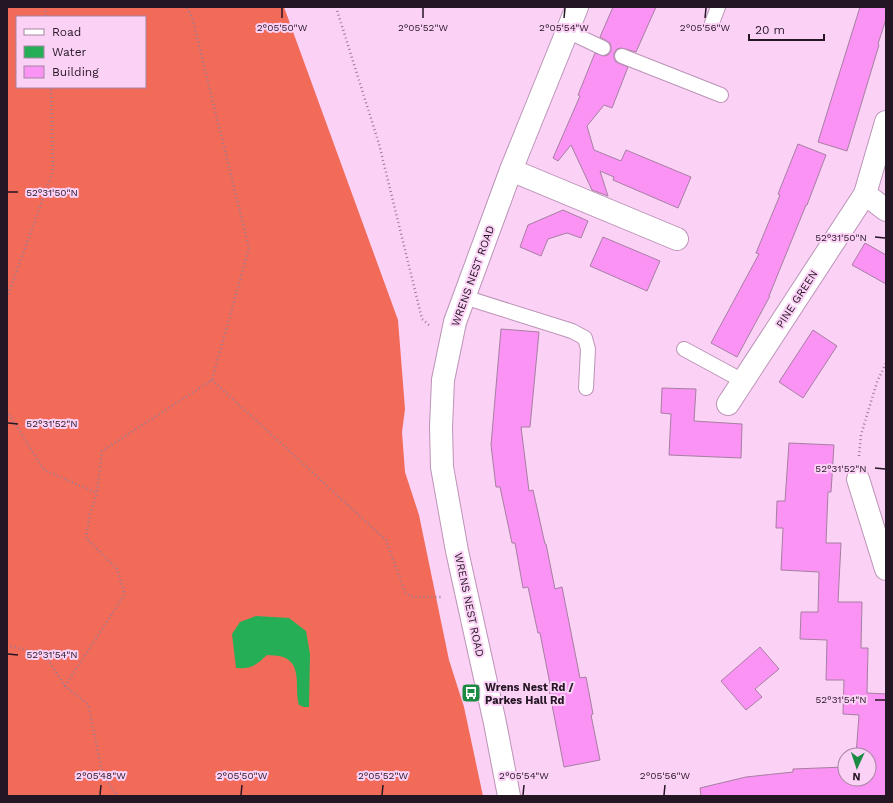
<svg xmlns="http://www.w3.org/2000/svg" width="893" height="803" font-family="'Work Sans',sans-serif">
	<rect width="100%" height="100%" fill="#fbd1f6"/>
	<path fill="#f26b59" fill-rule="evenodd" d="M7,7h277l114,313 7,89 -3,23 3,40 14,43 30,145 15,47 19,89h-476zM17,17h128v70h-128z"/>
	<path fill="#26ae56" d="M256,616l33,2 17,13 4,23 -1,53h-5l-5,-2c-5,-16 4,-41 -16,-48 -5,-2 -11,-1 -16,-2 -11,10 -15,14 -31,13l-4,-34 8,-12z"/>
	<g fill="#fa93f3" stroke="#a67fa2">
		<path d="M613,7h43l-20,45 -15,-4 -4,1 -3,4v5l2,4 12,5 -16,41 -8,-3 -17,21 7,24 27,11 5,-11 65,27 -13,31 -65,-28 1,-3 -14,-6 8,25 -16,-6 -21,-45 -13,16 -5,-3 27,-62 -2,-1 17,-42 9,3 4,-1 3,-4v-4l-1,-4 -10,-6z"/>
		<path d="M860,7h26v12l-8,25 1,1 -32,106 -29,-9z"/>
		<path d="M798,144l28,11 -19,50h-1l-37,91h1l-33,61 -26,-14 48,-89 -3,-1 24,-58 -2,-1z"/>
		<path d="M563,210l25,11 -7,17 -14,-5 -19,6 -7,17 -21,-9 8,-22z"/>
		<path d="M603,237l57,24 -13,30 -57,-25z"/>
		<path d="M865,243l21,12v29l-34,-19z"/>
		<path d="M501,329l38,3 -9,95h-9l8,64 4,-1 12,54h1l9,45 7,-2 18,91 6,-1 7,37 -2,1 9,45 -36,7 -16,-83h2l-10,-51h-2l-10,-46 -5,1 -8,-45h-3l-12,-56h-4l-5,-42z"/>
		<path d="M813,330l24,16 -34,52 -24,-16z"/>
		<path d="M662,388l34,1 -2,32 48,3 -1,34 -72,-3 2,-41 -10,-1z"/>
		<path d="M789,443l45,2 -3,47h-3l-2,51h15l-3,59h24l-1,46h7l-1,45 19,1v102h-185l-1,-8 46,-11 47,-5v-3l52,-2v12h24v-24h-13l3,-40 -16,-1 1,-34h-18l1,-40 -27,-1 1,-27h17l1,-40 -38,-2 2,-42h-7l1,-27h8z"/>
		<path d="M760,647l19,22 -24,20 7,8 -16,13 -25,-29z"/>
	</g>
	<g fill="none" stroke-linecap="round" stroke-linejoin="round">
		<defs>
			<g id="service">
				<path d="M712,23l6,-16"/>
				<path d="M567,31l36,17"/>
				<path d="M622,56l99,39"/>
				<path d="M464,297l108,34 13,7 3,11 -2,39"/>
				<path d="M684,349l59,32"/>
			</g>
			<g id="minor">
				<path d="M511,170l166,69"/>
				<path d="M865,194l21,16"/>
				<path d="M728,404l137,-210 21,-72"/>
				<path d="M858,479l28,90"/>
				<path d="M509,796l-14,-73 -38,-172 -15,-84 -1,-40 2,-47 12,-58 56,-152 66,-163"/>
			</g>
		</defs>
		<use href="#service" stroke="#bb94b7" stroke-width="16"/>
		<use href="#minor" stroke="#bb94b7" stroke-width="24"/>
		<g stroke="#9a7c96" stroke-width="2.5" stroke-dasharray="1 3" stroke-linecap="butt">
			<path d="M45,7l1,10"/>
			<path d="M336,7l43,137 43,175 7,6"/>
			<path d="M7,298l46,-127 -2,-84"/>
			<path d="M212,380l174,160 19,52 6,5h32"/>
			<path d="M7,411l37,59 53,23"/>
			<path d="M859,456l2,-21 16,-53 9,-19"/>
			<path d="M7,645l38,10 20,31 23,18 15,72 15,20"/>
			<path d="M65,686l60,-92 -8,-25 -31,-31 4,-24 7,-21 5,-42 110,-71 37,-132 -56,-227 -6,-14"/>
		</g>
		<use href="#service" stroke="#fff" stroke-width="14"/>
		<use href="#minor" stroke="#fff" stroke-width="22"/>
	</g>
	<path fill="none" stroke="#251624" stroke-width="1.5" d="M282,18v-10M423,18v-10M564,18l1,-10M705,18l1,-10M8,192h10M875,237l10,1M8,423l10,1M875,468l10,1M8,654l10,1M875,700h10M100,795l1,-10M241,795l1,-10M382,795l1,-10M523,795l1,-10M664,795l1,-10"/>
	<defs>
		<symbol id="bus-square" viewBox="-11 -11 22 22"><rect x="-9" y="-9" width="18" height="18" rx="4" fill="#1b8a42" stroke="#fbd1f6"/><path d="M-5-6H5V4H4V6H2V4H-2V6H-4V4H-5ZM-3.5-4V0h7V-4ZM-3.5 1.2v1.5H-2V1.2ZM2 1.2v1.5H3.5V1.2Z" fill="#fff"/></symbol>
	</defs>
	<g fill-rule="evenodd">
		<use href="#bus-square" x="460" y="682" width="22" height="22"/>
	</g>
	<g text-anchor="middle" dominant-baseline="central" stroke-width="4" stroke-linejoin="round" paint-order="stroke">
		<g font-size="11" fill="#251624" stroke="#fbd1f6">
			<text transform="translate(473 276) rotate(-70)">WRENS NEST ROAD</text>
			<text transform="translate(797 299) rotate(-57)">PINE GREEN</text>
			<text transform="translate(469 605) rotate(78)">WRENS NEST ROAD</text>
		</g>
		<g font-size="11" font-weight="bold" fill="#251624" stroke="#fbd1f6" text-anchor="start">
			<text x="485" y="687">Wrens Nest Rd /<tspan x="485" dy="13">Parkes Hall Rd</tspan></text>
		</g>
	</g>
	<g font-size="10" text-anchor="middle" fill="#251624" stroke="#fbd1f6" stroke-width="4" stroke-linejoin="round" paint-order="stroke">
		<text x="282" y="31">2°05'50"W</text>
		<text x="423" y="31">2°05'52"W</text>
		<text x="564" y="31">2°05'54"W</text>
		<text x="705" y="31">2°05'56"W</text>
		<text x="52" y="196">52°31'50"N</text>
		<text x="841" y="241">52°31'50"N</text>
		<text x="52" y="427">52°31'52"N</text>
		<text x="841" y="472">52°31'52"N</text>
		<text x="52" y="658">52°31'54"N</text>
		<text x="841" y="703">52°31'54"N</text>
		<text x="101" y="779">2°05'48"W</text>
		<text x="242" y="779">2°05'50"W</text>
		<text x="383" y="779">2°05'52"W</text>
		<text x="524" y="779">2°05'54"W</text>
		<text x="665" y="779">2°05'56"W</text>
	</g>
	<rect width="893" height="803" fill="none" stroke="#251624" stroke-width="16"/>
	<rect x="16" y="16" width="130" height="72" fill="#fbd1f6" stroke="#a586a2"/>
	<rect x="24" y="29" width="20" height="6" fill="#ffffff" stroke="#a586a2"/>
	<text x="52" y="36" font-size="12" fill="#251624">Road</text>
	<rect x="24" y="46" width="20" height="12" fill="#26ae56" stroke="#a586a2"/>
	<text x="52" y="56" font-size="12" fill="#251624">Water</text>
	<rect x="24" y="66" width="20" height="12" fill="#fa93f3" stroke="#a586a2"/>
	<text x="52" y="76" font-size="12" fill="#251624">Building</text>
	<g transform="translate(857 767) rotate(183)"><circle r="19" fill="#fbd1f6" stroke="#a586a2"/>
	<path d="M0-3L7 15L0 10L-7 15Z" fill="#1b8a42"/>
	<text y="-6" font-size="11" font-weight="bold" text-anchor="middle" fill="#251624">N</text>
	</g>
	<path d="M749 34v6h75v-6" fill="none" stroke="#251624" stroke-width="2"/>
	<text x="755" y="34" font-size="12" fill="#251624" stroke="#fbd1f6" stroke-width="3" paint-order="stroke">20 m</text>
</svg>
